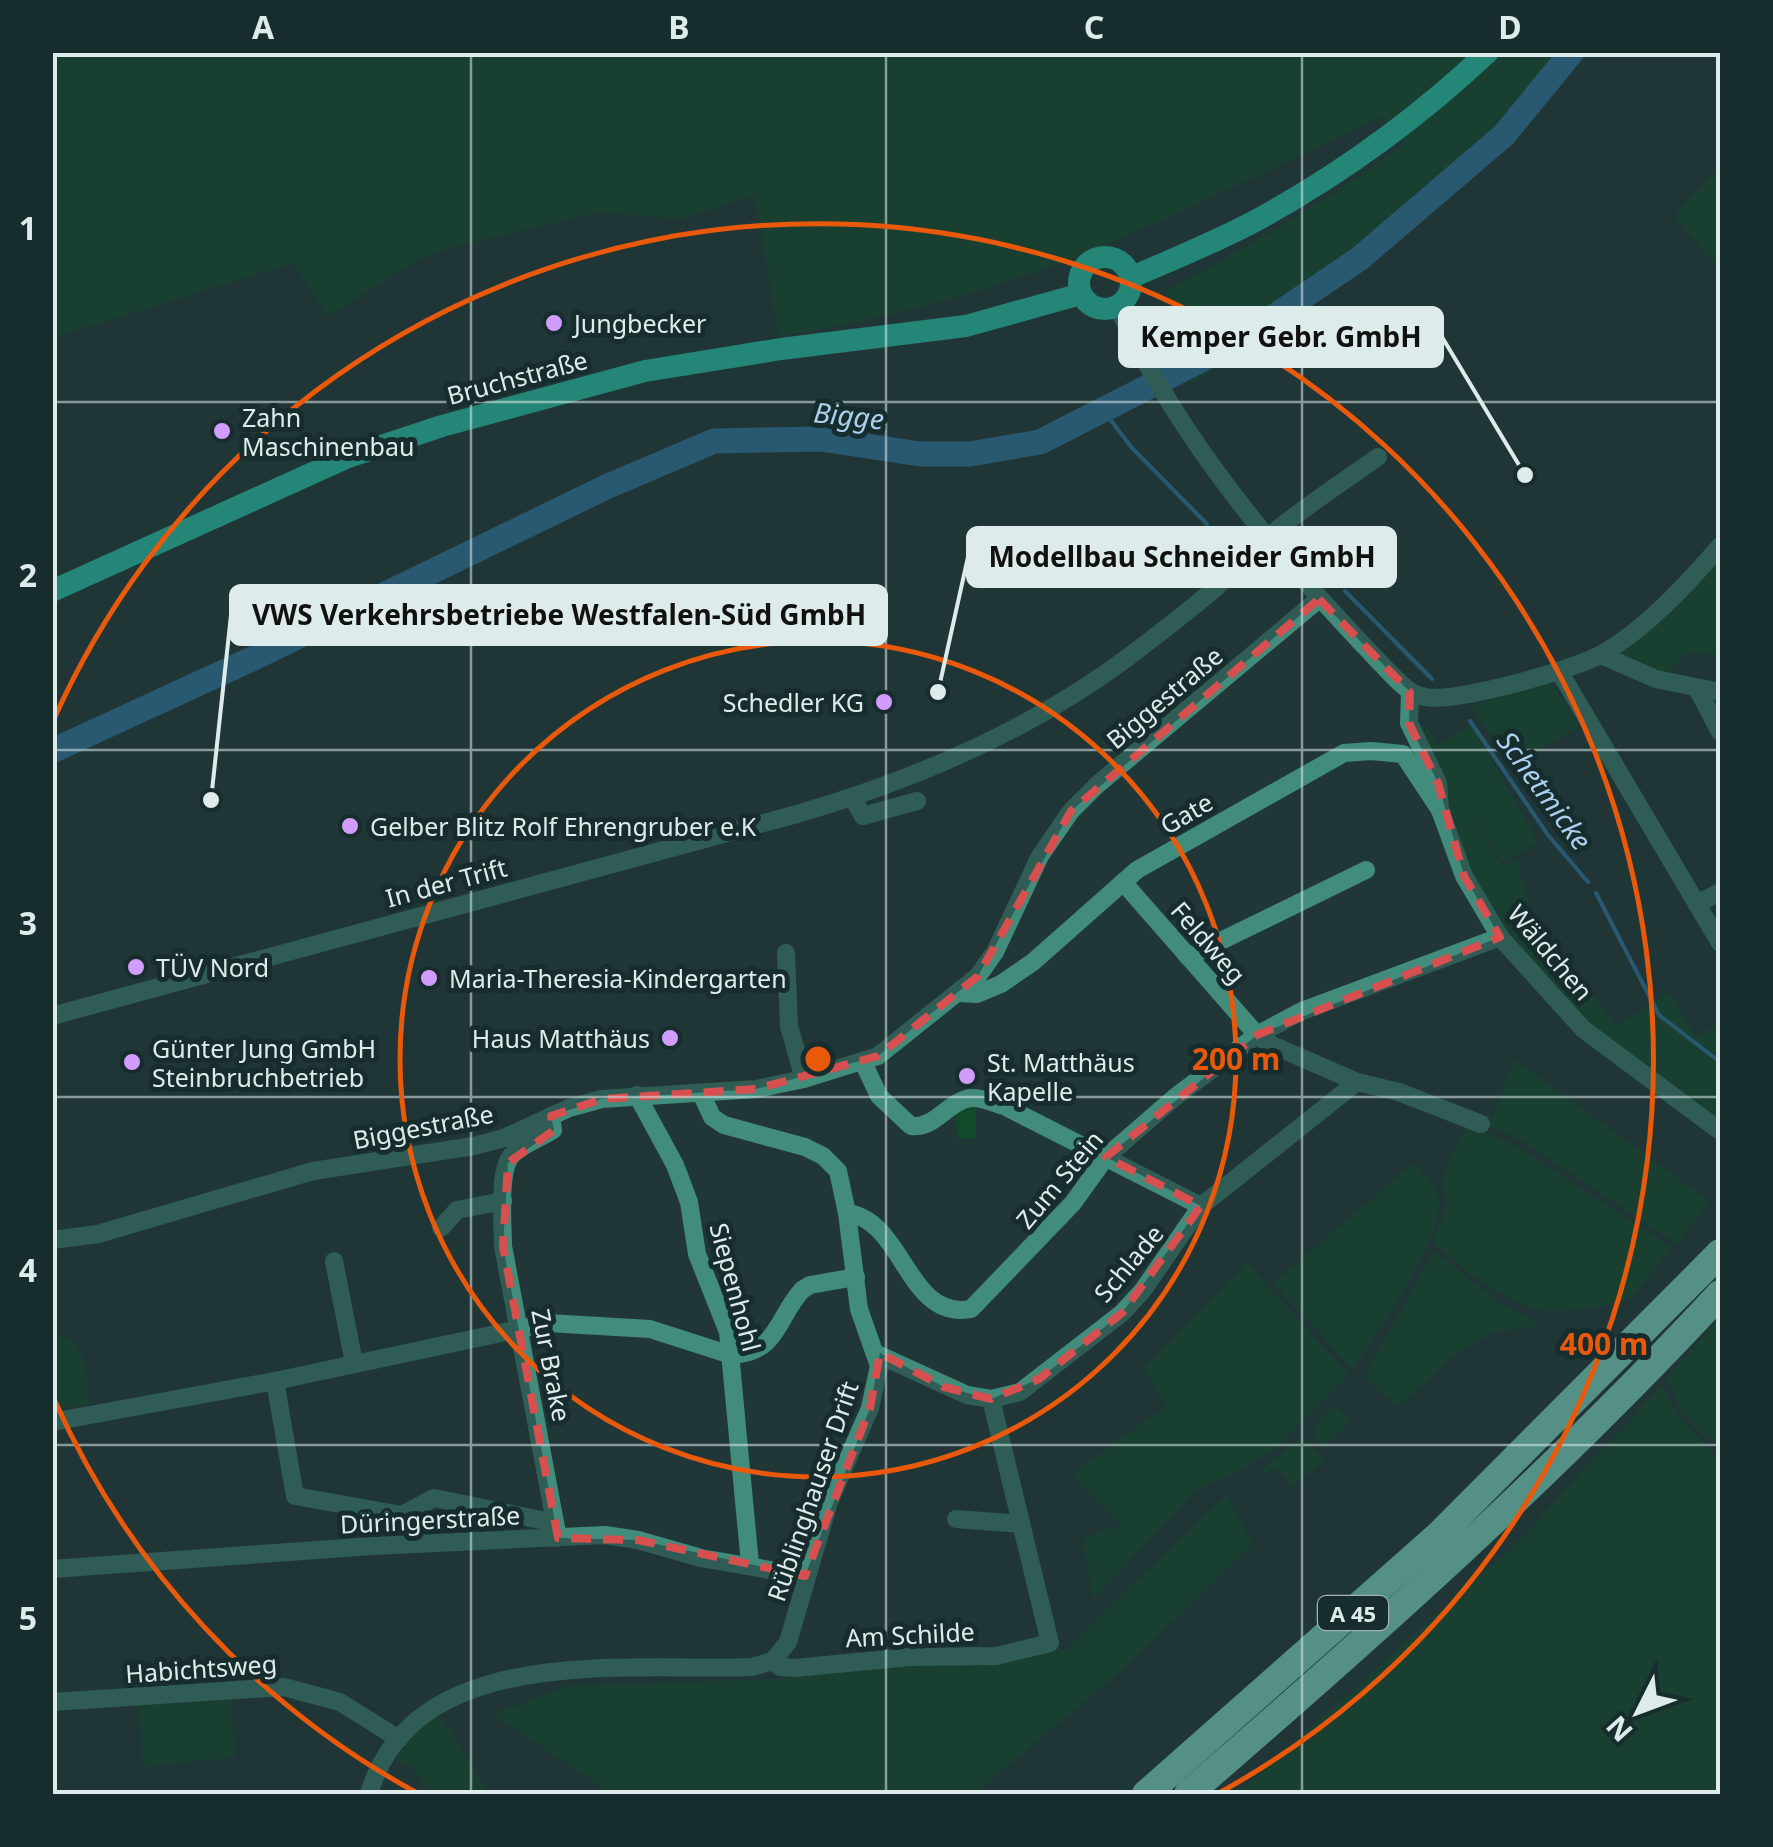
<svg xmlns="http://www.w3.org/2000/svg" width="1773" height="1847" font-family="'Noto Sans',sans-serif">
	<rect width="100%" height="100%" fill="#213737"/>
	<g fill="#114a2b">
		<path d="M53,53h1521l-75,100 -146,123 -158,106 -29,-91c84,-45 164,-91 240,-148l-25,-26c-114,52 -231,115 -349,156 -83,29 -166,49 -253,63l-24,-141 -74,24 -81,-7 -134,32 -45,14 -93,58 -35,-53 -240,75z"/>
		<path d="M1720,167v102l-46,-53z"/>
		<path d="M1720,551v105l-33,-5 -20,25 -58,-17z"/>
		<path d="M1552,682l27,45 -52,28 -26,-6 -30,-43z"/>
		<path d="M1425,724l12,21 35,-20 66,118 -37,19 -45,-78 44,82 16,-7 19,63 82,104 53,-34 26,45 24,-14v103l-132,-93 -64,-74 -59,-81 -51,-149z"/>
		<path d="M1514,1059l195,142 -32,43 -156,-104 -31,-14z"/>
		<path d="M976,1105v33l-18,1 -3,-24 5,-6z"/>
		<path d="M1466,1125l47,19 158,103c-12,15 -24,36 -39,48 -14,13 -79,19 -97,14 -28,-8 -85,-46 -102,-70 9,-19 21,-36 8,-56z"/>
		<path d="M1414,1163c7,9 20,21 24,32 12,35 -65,142 -85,175l-79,-87z"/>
		<path d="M1434,1251l65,51 42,23 -47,7 -40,23 -55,51 -35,-29z"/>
		<path d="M1247,1263l102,112 -73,73 -37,23 -43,19 -103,109 -10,-59 38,-16 -49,-50 95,-68 -23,-37z"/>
		<path d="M1720,1317v134l-40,-41 -13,-32z"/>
		<path d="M53,1333c36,6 32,43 37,71l-37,6z"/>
		<path d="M1662,1385l13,27 45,48v334h-483l283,-254z"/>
		<path d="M1333,1406l18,16 -24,22 -9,-2 -4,-7 1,-10z"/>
		<path d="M1301,1436l23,24 -30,26 -17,-17 -19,5z"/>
		<path d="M1227,1495l26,50 -138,131 -141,118h-361l-119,-80 75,-28 212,-7 284,-29z"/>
		<path d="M231,1700l4,57 -92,10 -3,-61z"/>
		<path d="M435,1713l18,21 35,60h-57l-21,-30 -14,-1 4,-18z"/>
	</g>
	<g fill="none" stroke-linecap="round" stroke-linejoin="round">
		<g stroke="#3381b9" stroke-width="4">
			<path d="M1103,410l29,38 75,76"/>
			<path d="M1345,591l87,88"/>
			<path d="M1470,721l78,114 40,47"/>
			<path d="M1596,893l63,122 61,47"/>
		</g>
		<path stroke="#3381b9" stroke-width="25" d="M52,751l202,-93 352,-171 108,-46 107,-2 99,15h50l70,-12 198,-101 121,-82 145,-124 68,-83"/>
		<g stroke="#428c7c" stroke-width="18">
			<path d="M1117,306c65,139 165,255 271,365 11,11 21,23 37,26 31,6 148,-27 177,-43 45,-26 84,-69 118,-108"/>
			<path d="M1601,655l55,24 64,13"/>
			<path d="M1559,671l161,272"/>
			<path d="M1697,688l23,44"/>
			<path d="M1410,692l-1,31 29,60 2,27 24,66 36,61 83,92 137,102"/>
			<path d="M852,797l11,19 54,-15"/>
			<path d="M1123,882l134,153 13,9 87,38 42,10 82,32"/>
			<path d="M1697,904l23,-12"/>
			<path d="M786,953l3,73 15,53"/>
			<path d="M1188,957l178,-87"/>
			<path d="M959,993l18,1 24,-10 32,-22 104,-92 207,-117 27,-2 32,3 37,56"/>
			<path d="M52,1016l745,-202c117,-34 232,-83 330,-156 29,-22 58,-44 85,-67 19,-16 35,-37 55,-53 34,-29 74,-55 111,-81"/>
			<path d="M863,1062l16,34 32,30c24,3 37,-25 60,-28 10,-1 23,5 33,8l197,100"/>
			<path d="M637,1095l38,70 14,37 8,52 31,78 22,232"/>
			<path d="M551,1116l2,14c-12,8 -33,15 -42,26 -13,16 -8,70 -8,90l55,292"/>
			<path d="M847,1213c57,7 60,108 124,96l102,-106 33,-46 68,-59 83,-63 45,-24 198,-74"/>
			<path d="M441,1228l16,-18 46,-9"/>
			<path d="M52,1240l46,-6 215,-63 161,-25 30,-8 65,-30 33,-9 154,-10 48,-10 74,-23 100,-80 17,-24 45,-96 31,-45 26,-26 222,-186"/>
			<path d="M334,1261l20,102"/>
			<path d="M877,1354l90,41 24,4 29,-7 102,-79 21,-23 58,-84 156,-124"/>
			<path d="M275,1381l20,115 107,19 32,-17 121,25"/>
			<path d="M52,1422l223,-41 273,-58 102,6 81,26c47,-2 45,-36 71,-65l8,-5 46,-8"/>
			<path d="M956,1519l64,5"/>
			<path d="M52,1569l321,-23 232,-11 33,5 63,18 104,18"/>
			<path d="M773,1661l7,6 15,1 114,-11 87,-1 54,-13 -59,-244"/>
			<path d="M52,1702l232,-15 56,15 59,37"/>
			<path d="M369,1794c45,-154 262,-122 383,-127l21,-6 15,-19 41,-140 41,-94 9,-42 -20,-57 -12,-96 -9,-42 -15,-15 -18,-9 -81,-22 -12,-8 -10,-22"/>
		</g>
		<g stroke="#26e6c6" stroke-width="22">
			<circle cx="1105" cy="283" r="26"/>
			<path d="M1130,278c43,-19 86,-36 127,-58 84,-46 161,-102 231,-168"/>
			<path d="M52,591l296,-134 94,-31 203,-55 136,-22 185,-23 115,-32"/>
		</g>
		<g stroke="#93fce4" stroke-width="28">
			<path d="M1146,1794l294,-260 280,-281"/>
			<path d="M1188,1794c184,-159 367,-322 532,-500"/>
		</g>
	</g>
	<path d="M0 0H1773V1847H0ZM1319,599l91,93 -1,31 29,60 26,93 36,61 -243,98 -151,122 95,49 -79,107 -83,66 -48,20 -47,-12 -64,-34 -10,55 -65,168 -167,-36 -80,-2 -55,-292 5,-83 46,-33 -3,-14 51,-17 154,-10 122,-33 100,-80 93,-165z" fill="#213737" fill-opacity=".55" fill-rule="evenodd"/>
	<path fill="none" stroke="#d84f4f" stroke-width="8" stroke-dasharray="20 12" stroke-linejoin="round" d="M1319,599l91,93 -1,31 29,60 26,93 36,61 -243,98 -151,122 95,49 -79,107 -83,66 -48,20 -47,-12 -64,-34 -10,55 -65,168 -167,-36 -80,-2 -55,-292 5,-83 46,-33 -3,-14 51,-17 154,-10 122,-33 100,-80 93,-165z"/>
	<path fill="none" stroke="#deebeb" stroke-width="2.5" stroke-opacity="0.55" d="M471,52v1742M886,52v1742M1302,52v1742M52,402h1668M52,750h1668M52,1097h1668M52,1445h1668"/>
	<g fill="none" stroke="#e8590c" stroke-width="5">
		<circle cx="818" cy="1059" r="418"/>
		<path d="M419 1794A836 836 0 0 1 54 1399M54 719A836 836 0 1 1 1217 1794"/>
	</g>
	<g fill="#d29cfd" stroke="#172c2d" stroke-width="4">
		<circle cx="554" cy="323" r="10"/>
		<circle cx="222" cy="431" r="10"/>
		<circle cx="884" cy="702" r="10"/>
		<circle cx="350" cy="826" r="10"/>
		<circle cx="136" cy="967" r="10"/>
		<circle cx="429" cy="978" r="10"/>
		<circle cx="670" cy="1038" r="10"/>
		<circle cx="132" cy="1062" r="10"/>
		<circle cx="967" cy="1076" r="10"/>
	</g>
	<g text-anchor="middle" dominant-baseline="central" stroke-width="10" stroke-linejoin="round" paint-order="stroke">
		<rect fill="#172c2d" stroke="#a2b2b2" stroke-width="2.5" x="1318" y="1596" width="70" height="34" rx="8"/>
		<g font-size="22" font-weight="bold" fill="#deebeb">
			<text x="1353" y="1613">A 45</text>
		</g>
		<g font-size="25" fill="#deebeb" stroke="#172c2d" text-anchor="start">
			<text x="574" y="323">Jungbecker</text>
			<text x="242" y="417">Zahn<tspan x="242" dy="29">Maschinenbau</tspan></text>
			<text x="864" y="702" text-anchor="end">Schedler KG</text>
			<text x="370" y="826">Gelber Blitz Rolf Ehrengruber e.K</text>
			<text x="156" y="967">TÜV Nord</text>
			<text x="449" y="978">Maria-Theresia-Kindergarten</text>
			<text x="650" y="1038" text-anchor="end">Haus Matthäus</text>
			<text x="152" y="1048">Günter Jung GmbH<tspan x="152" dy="29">Steinbruchbetrieb</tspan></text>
			<text x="987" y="1062">St. Matthäus<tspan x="987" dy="29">Kapelle</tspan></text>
		</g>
		<g font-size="25" fill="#deebeb" stroke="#172c2d">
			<text transform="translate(517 377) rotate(-15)">Bruchstraße</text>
			<text transform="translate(1164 697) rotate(-40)">Biggestraße</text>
			<text transform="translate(1186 813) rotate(-30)">Gate</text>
			<text transform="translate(446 882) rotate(-15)">In der Trift</text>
			<text transform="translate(1209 942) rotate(49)">Feldweg</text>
			<text transform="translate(1551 952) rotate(50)">Wäldchen</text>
			<text transform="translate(423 1126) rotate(-11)">Biggestraße</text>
			<text transform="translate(1059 1179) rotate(-50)">Zum Stein</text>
			<text transform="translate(1128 1263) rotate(-50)">Schlade</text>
			<text transform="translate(736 1287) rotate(75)">Siepenhohl</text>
			<text transform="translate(552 1365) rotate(79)">Zur Brake</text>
			<text transform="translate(812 1491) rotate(-71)">Rüblinghauser Drift</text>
			<text transform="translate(430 1519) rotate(-3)">Düringerstraße</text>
			<text transform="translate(910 1634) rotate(-3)">Am Schilde</text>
			<text transform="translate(201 1668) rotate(-4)">Habichtsweg</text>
		</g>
		<g font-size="28" font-style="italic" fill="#abd0ee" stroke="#172c2d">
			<text transform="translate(849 415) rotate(6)">Bigge</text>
			<text transform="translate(1545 790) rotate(54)">Schetmicke</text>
		</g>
	</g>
	<circle cx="818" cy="1059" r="15" fill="#e8590c" stroke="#172c2d" stroke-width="5"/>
	<g font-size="30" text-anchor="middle" font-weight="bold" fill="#e8590c" stroke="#172c2d" stroke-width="10" stroke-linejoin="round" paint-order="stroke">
		<text x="1236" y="1070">200 m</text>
		<text x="1604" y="1355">400 m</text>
	</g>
	<path fill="none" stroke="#deebeb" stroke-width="4" d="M1525 475L1442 337M938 692L968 557M211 800L231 615"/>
	<g fill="#deebeb" stroke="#172c2d" stroke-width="4">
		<circle cx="1525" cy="475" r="10"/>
		<circle cx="938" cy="692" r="10"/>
		<circle cx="211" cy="800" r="10"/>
	</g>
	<g fill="#deebeb" stroke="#deebeb" stroke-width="4">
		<rect x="1120" y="308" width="322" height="58" rx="10"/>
		<rect x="968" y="528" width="427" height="58" rx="10"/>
		<rect x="231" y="586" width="655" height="58" rx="10"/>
	</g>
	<g font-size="28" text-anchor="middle" font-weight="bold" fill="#111">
		<text x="1281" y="347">Kemper Gebr. GmbH</text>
		<text x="1182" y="567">Modellbau Schneider GmbH</text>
		<text x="559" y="625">VWS Verkehrsbetriebe Westfalen-Süd GmbH</text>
	</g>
	<rect width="1773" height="1847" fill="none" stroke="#172c2d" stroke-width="110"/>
	<g transform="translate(1638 1712) rotate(228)" stroke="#172c2d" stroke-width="8" paint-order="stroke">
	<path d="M0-8L18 38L0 25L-18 38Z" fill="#deebeb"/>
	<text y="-15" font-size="28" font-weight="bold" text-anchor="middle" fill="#deebeb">N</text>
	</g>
	<rect x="55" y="55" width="1663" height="1737" fill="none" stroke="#deebeb" stroke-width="4"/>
	<g font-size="32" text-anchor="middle" font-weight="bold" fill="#deebeb">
		<text x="263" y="39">A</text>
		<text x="679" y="39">B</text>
		<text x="1094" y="39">C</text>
		<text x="1510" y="39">D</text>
		<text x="28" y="240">1</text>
		<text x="28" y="587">2</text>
		<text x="28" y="935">3</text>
		<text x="28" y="1282">4</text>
		<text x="28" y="1630">5</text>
	</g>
</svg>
